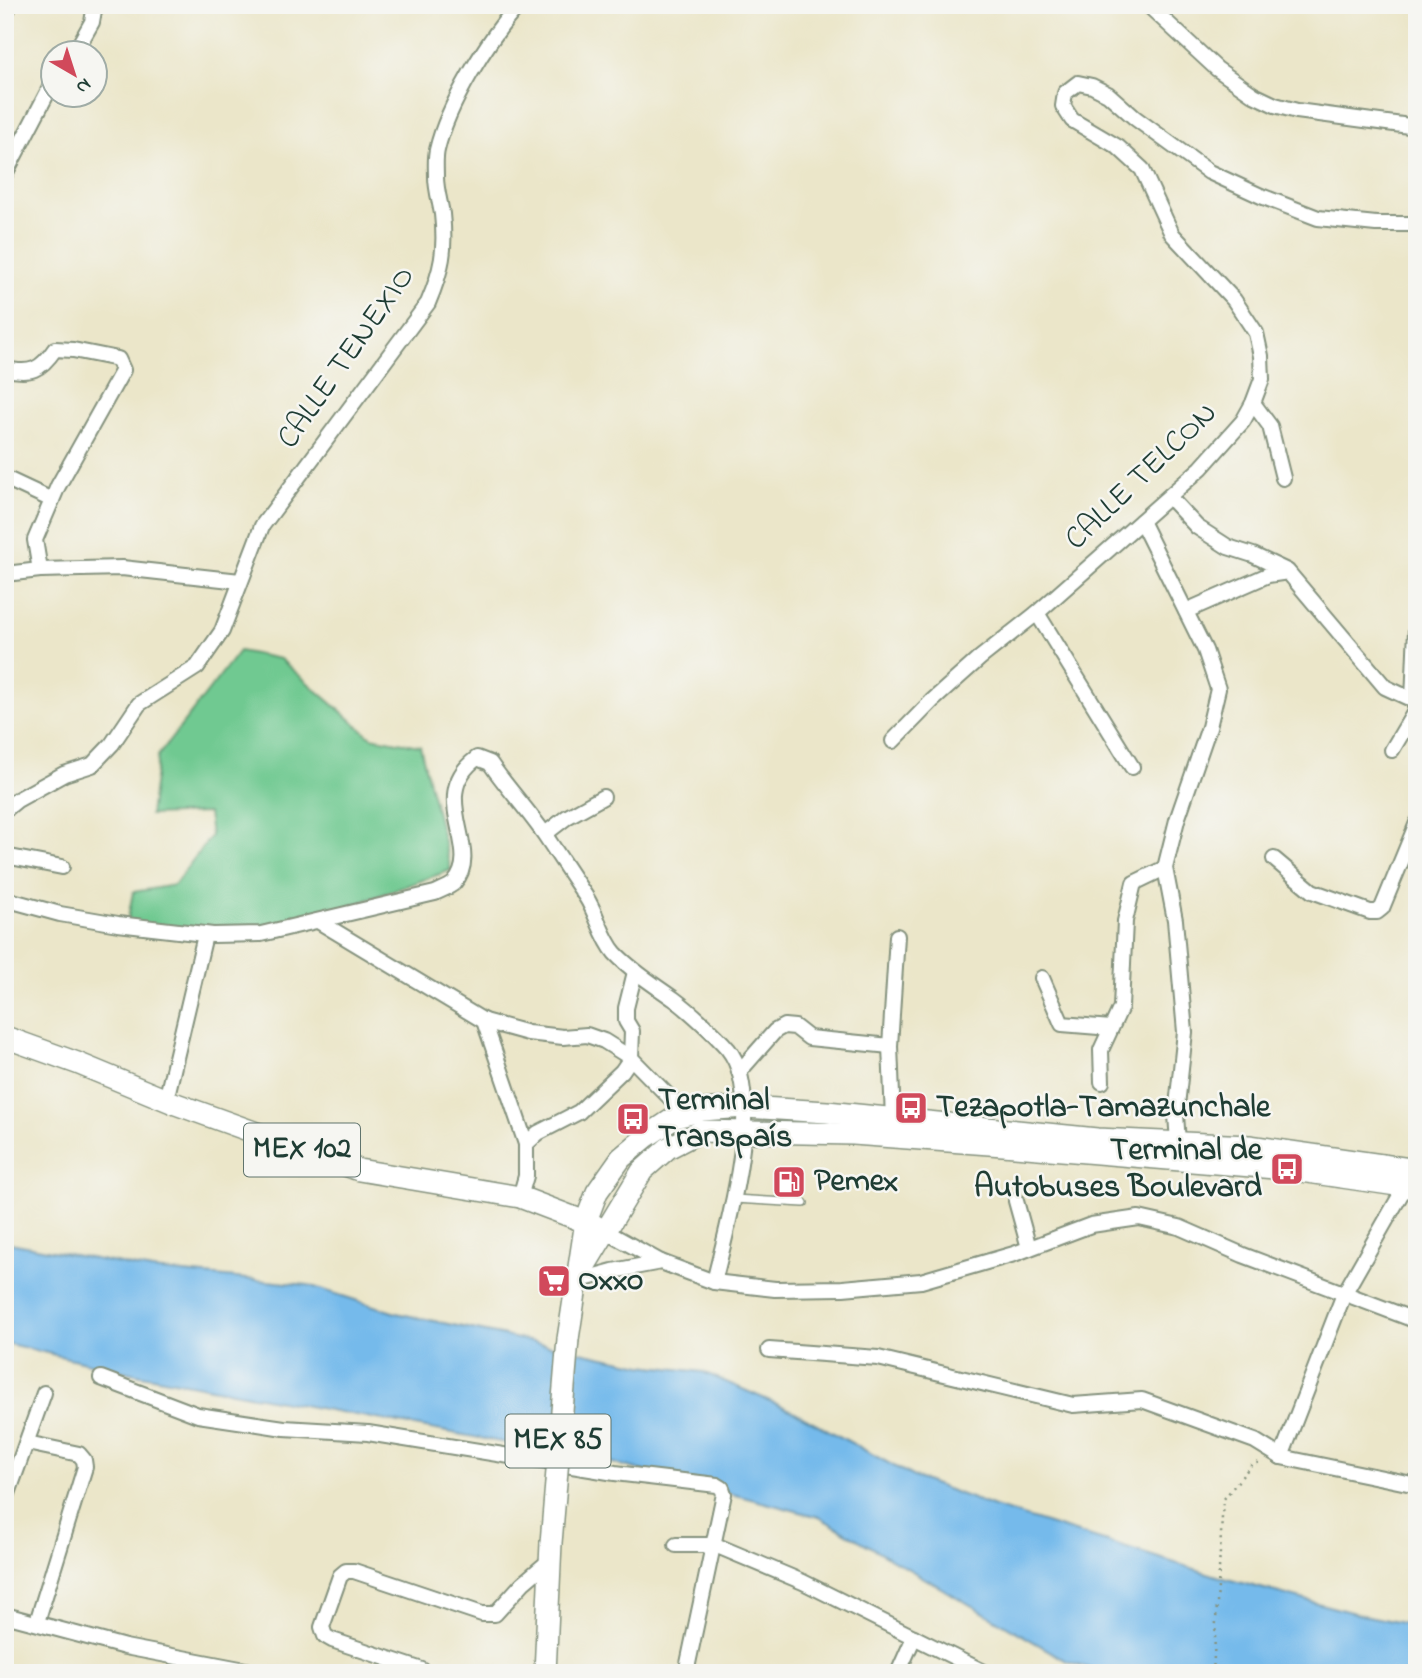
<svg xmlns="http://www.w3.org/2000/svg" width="1422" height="1678" font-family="'Indie Flower',sans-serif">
	<rect width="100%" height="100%" fill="#f6f6f2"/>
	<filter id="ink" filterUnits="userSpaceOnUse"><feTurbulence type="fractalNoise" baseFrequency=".0143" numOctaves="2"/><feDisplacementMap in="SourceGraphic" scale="14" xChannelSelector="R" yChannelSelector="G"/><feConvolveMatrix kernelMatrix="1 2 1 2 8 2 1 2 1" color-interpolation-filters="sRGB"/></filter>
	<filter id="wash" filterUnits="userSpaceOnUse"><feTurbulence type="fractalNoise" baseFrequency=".00686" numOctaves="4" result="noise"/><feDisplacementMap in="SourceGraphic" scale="28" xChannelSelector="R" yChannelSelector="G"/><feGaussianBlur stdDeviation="1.57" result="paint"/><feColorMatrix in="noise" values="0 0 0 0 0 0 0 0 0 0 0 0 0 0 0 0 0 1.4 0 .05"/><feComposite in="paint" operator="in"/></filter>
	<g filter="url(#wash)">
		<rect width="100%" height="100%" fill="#ebe6c9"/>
		<path fill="#6fc991" stroke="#478362" stroke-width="2" d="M239,651l41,8 91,78 49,9 31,124 -166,59h-159l7,-37 41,-7 37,-49 -3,-23 -58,2 8,-59z"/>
		<path fill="#74baeb" stroke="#4a7c90" stroke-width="2" d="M5,1242l147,28 156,15 88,28 246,52 61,7 90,39 119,65 82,31 233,72 131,35 59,12v47h-311l-39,-12 -248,-144 -206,-54 -482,-90 -126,-30z"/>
	</g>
	<g filter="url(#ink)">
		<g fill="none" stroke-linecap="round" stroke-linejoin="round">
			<defs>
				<path id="service" d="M734,1199l70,4"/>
				<g id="minor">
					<path d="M1148,5l69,64 37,26 21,10 22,6 120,16"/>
					<path d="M5,14l5,-9"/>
					<path d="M75,52l17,-30 3,-17"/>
					<path d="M5,174l47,-90"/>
					<path d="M5,369c26,5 35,2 50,-20l18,1 45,9 5,11 -65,116 -23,54 5,30"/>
					<path d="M1253,403l17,23 13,52"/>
					<path d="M5,478l47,22"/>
					<path d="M1169,497l28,30 31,20 25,8 34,16"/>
					<path d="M1141,521l64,129 13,39 -9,38 -32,93 -12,48 10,52 10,112 -9,83 2,27"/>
					<path d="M5,574l35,-4 82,-2 118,13"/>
					<path d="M1417,604l-4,96 4,6"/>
					<path d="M1186,611l82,-36 20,-3 97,115 28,13"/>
					<path d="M1037,613l95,154"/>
					<path d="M893,741l39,-40 48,-43 57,-45 164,-145 42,-47 10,-18 9,-24 -1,-23 -5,-23 -22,-33 -62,-66 -30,-65 -24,-22 -46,-27 -9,-14 2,-13 13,-10 14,3 16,8 27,24 74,54 52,24 57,22 58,6h41"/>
					<path d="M1392,750l25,-42"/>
					<path d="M5,810l12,-10 47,-26 28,-9 20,-21 27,-40 58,-37 25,-36 40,-105 166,-223c14,-33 18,-53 14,-89 -2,-12 -6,-25 -6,-37 0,-9 -1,-19 1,-27 10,-44 52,-113 82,-145"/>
					<path d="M545,834l22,-17 36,-20"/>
					<path d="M5,856l57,11"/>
					<path d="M1274,859l38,32 58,21h7l5,-4 35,-85"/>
					<path d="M5,899l55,15 58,10 95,11 48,-1 174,-41c6,-3 15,-6 19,-10 31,-34 -29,-87 23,-125l13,5c17,25 38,47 55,72 13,20 27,41 41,62 11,17 16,41 29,56 17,18 38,31 59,46 15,11 42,36 54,50 38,47 -1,179 -14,233"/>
					<path d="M318,921l166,100 42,123v32l-6,21"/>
					<path d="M1042,978l20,46 49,4"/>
					<path d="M484,1021l44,12 35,4 24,-2 17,6 27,17 55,56"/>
					<path d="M739,1072l36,-41 9,-5 11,1 14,11 81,8"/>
					<path d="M1102,1082l-1,-32 20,-43 4,-86 9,-38 31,-15"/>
					<path d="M166,1100l39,-165"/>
					<path d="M893,1119l-3,-73 7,-110"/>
					<path d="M526,1144l12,-11 41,-21 43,-41 9,-13 1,-27 -6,-10v-13l9,-36"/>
					<path d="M1016,1201l13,47"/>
					<path d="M607,1232l54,30 53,20 61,7 68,-1 78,-7 93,-27 77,-29 48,-7 40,9 64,28 174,66"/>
					<path d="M577,1281l36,-10 48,-9"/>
					<path d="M769,1350l109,8 195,47 69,-5 113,41 26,16 136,28"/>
					<path d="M101,1378l97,37 86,13 84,5 247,40 102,12 5,3 2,6 -38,179"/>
					<path d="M27,1443l52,11 5,6 1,7 -48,155"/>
					<path d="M1281,1457l63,-163 65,-114"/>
					<path d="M5,1502l39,-109"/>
					<path d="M676,1545h39l88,37 183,91"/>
					<path d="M5,1615l120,32 136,26"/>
					<path d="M422,1670l-90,-30 -7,-4 -3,-9 18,-51 6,-5h8l128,43h13l28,-31 27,-23"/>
					<path d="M898,1673l16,-36"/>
				</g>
				<g id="primary">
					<path d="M5,1037l72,26 99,41 183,66 161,27 76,29"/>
					<path d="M581,1272l61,-101 26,-23 33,-17 152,3 150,11 284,24 130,19"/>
					<path d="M568,1339l18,-118 11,-29 24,-34 25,-21 30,-20 26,-7 43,-3 82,5 270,27 152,7 168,24"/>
					<path d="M545,1673l6,-130"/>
				</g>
			</defs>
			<use href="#service" stroke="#85927e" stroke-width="10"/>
			<use href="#minor" stroke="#85927e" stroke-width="18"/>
			<use href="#primary" stroke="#85927e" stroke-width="24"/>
			<path stroke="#85927e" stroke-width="2.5" stroke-dasharray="2 5" stroke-linecap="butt" d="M1213,1673l10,-173 29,-36 9,-2"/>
			<use href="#service" stroke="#fff" stroke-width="7"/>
			<use href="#minor" stroke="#fff" stroke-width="14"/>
			<use href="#primary" stroke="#fff" stroke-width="21"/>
			<defs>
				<path id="primary-bridge" d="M551,1543l17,-204"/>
			</defs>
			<use href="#primary-bridge" stroke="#85927e" stroke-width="24" stroke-linecap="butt"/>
			<use href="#primary-bridge" stroke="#fff" stroke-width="21"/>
		</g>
	</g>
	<defs>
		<symbol id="bus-square" viewBox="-11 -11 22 22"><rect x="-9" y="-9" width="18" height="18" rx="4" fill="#d1495b" stroke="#f6f6f2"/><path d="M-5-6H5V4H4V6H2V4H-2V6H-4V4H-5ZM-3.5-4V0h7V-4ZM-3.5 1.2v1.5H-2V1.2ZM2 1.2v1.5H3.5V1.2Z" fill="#fff"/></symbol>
		<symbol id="fuel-square" viewBox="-11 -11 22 22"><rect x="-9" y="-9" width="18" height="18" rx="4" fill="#d1495b" stroke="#f6f6f2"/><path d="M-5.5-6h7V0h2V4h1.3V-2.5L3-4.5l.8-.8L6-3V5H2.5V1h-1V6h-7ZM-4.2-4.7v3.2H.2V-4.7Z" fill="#fff"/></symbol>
		<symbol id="supermarket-square" viewBox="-11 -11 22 22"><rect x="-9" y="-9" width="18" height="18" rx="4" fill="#d1495b" stroke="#f6f6f2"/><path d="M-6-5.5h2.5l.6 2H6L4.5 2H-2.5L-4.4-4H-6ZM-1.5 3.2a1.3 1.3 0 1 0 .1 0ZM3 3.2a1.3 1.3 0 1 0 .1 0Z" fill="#fff"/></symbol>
	</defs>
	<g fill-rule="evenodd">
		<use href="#bus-square" x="892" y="1089" width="38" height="38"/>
		<use href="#bus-square" x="614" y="1100" width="38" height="38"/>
		<use href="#bus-square" x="1268" y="1150" width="38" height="38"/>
		<use href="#fuel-square" x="770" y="1163" width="38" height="38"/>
		<use href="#supermarket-square" x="535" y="1262" width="38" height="38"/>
	</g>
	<g text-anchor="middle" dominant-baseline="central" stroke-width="5" stroke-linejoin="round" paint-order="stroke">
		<g fill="#f6f6f2" stroke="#60746d" stroke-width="2">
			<rect x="244" y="1123.5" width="116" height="53" rx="5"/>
			<rect x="505.5" y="1414.5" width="105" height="53" rx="5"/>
		</g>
		<g font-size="30" font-weight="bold" fill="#1f3d34">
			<text x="302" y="1150">MEX 102</text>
			<text x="558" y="1441">MEX 85</text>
		</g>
		<g font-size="32" fill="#1f3d34" stroke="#f6f6f2">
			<text transform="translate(347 358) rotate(-55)">CALLE TENEXIO</text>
			<text transform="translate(1142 477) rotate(-44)">CALLE TELCON</text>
		</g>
		<g font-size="32" font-weight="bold" fill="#1f3d34" stroke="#f6f6f2" text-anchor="start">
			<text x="658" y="1101">Terminal<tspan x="658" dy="37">Transpaís</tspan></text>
			<text x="936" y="1108">Tezapotla-Tamazunchale</text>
			<text x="1262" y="1151" text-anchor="end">Terminal de<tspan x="1262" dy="37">Autobuses Boulevard</tspan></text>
			<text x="814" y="1182">Pemex</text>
			<text x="578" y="1281">Oxxo</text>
		</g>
	</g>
	<rect width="1422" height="1678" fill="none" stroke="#f6f6f2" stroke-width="28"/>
	<g transform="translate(74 74) rotate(141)"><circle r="33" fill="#f6f6f2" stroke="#a0aca6" stroke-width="2"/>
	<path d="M0-5L12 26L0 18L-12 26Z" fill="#d1495b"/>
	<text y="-10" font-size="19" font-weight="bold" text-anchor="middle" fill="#1f3d34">N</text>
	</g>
</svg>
